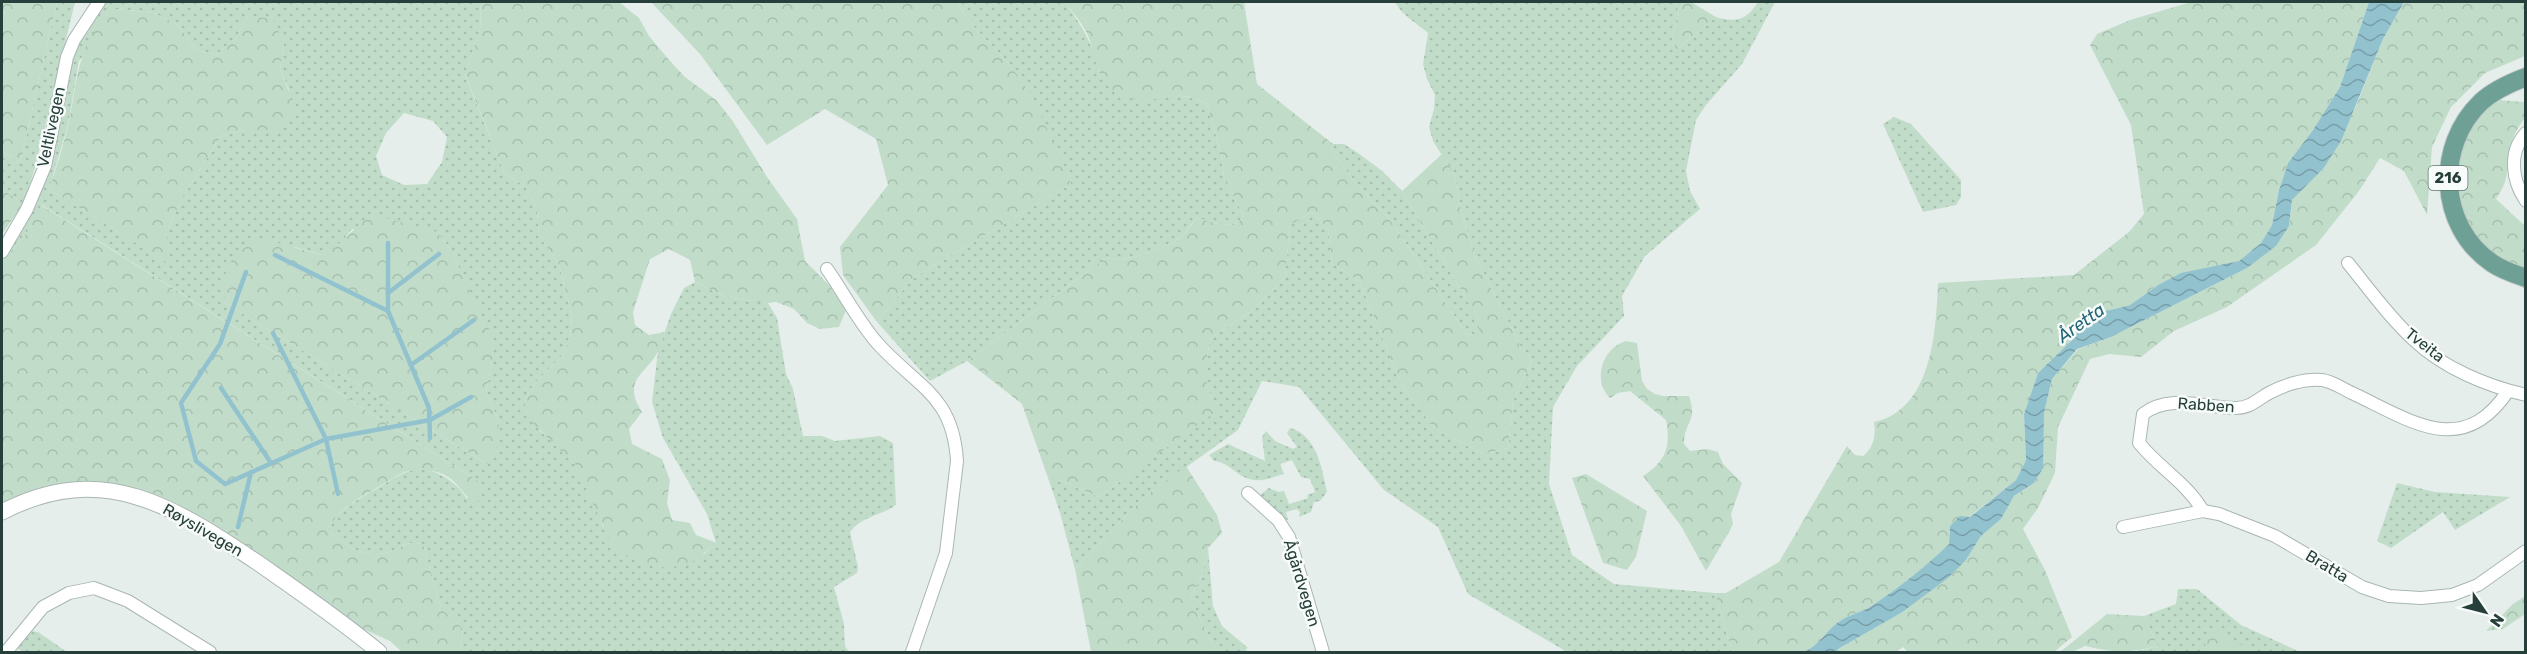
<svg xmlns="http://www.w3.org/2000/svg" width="2527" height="654" font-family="Rubik,sans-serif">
	<defs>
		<pattern id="grass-dots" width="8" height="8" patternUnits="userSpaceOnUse" patternTransform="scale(1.5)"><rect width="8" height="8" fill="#c1ddca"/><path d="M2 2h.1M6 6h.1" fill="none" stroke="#a6bfae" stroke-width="1.8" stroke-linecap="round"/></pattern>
		<pattern id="forest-crowns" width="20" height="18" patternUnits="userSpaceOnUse" patternTransform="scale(1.5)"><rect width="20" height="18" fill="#c1ddca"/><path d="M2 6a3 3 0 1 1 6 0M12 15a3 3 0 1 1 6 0" fill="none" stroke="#a6bfae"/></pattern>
		<pattern id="water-waves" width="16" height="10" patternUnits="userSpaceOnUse" patternTransform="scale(1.5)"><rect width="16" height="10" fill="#93c2cf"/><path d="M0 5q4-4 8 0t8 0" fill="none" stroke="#789fa9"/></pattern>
	</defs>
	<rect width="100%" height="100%" fill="#e6eeeb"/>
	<g fill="url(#grass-dots)" fill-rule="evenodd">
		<path d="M57,2h18l-40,166 -12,36 -21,-15v-38l18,12z"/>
		<path d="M105,2h376l-1,28 -15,45 40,99 20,12 12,22 2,27 20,30 13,51 -2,22 -7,17 -30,30 -8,14 15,32 19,16 16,18 20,39 8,23 101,27 12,-11 -9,-29 -44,-76 -11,-36 6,-51 13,-37 13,-26 11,-6 31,15 42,6 9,15 9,56 7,15 10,47h19l13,5 45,-5 13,7 3,62c-16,11 -34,11 -46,27l8,35 -1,6 -23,14 10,37 1,22 4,6h-388l2,-23 -22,-21 -18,-64c-17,-3 -17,1 -31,7 -26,10 -46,-5 -65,-21 12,-21 28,-29 49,-41 9,-5 18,-12 28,-16 24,-11 51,6 63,26l11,-18 -436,-276 -14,26 -26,31 16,-26 53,-175 6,-15zM117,9l37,4 24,12 19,25 19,5 21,-18 10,-21 37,29 -4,24 9,21 -11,40h-33l-24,6 -39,62 -14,31 -1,33 -118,-73 19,-64 11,-64zM404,113l29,8 14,16 -5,25 -15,22 -23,1 -22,-10 -6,-19 10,-23zM352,229l85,3 16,20 39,108 -6,33 13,28 -12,43 -262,-161 70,-56 27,8 16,-8z"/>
		<path d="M958,2h107c16,23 29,42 34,71l46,27c27,-6 37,-7 62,4l14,49 3,25 20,38c-13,17 -32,5 -48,2 -4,5 -9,13 -14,18 -14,12 -59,28 -76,22l-139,103 -37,20 -53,-59 36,-44 158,-94 -62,-120 -33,-35 -16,-21z"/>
		<path d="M1395,2h280l4,11 -7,24 4,13 40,-33c20,6 31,3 42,-15h17l-33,62 -36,41 -10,15 -10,51 4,20 10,18 -55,47 -23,40 2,20 -47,50 -24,41 -4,77 23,71 42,29 101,9 17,59h-165l-99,-58 -30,-67 -54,-37 -85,-103 -37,-6 -24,49 -95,68 -68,71 -15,-56 -13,-38 52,22 118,-87c-16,-33 -14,-37 -6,-72l38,-25 36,-35 5,-53 22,-13 16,17 4,34 28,19 42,104 33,43 48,25 25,-6 5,-47 19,-40 -12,-16 -46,-91 -15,-52 -5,-28 -21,-33 -4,-14 5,-18 1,-14 -8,-16 -4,-15 5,-31c-12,-11 -25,-16 -33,-31z"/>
		<path d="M1894,117l17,7 50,56v17l-5,8 -33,7 -40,-88z"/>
		<path d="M1333,144h11l14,9 23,17 21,21 77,129v9l-5,6 -8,-2 -78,-116c-21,-20 -40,-43 -57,-67z"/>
		<path d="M1290,428c27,7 32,41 37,64l-7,9 -6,1 -3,10 -12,5 1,-5 -3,-3 -11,3 2,8 -4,-1 -24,-24 9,-7 10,4 5,-1 5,13 19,-6 -1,-3 8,-3 -5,-13 -9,-2 -9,-17 -12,4 4,10c-11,3 -23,9 -35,5 -13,-4 -21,-17 -35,-18l-5,-6 19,-11 37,17 -3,-24 4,-6 9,10 18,8 4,-2 -10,-14z"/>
		<path d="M2397,483l38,9 75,5 -55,33 -12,-18 -52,36 -14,-7z"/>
		<path d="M1208,548l5,58 9,20 26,22 -2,1 1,3h-30l-27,-53 11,-22z"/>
		<path d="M2178,589h19l44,36 55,25 2,2h-165l25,-6 -14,-30 32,-12z"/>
		<path d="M30,631l8,1 29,20h-45l-6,-5z"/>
	</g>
	<g fill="url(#forest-crowns)">
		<path d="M2,2h55l-37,161 -18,-12z"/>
		<path d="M481,2h138l20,16 10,18 21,25 15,16 31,23 16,20 35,57 30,42 8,42 25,25 16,24 -7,17 -19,2 -13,-6 -13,-14 -18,-7 -8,1 -42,-6 -31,-15 -5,-22 -21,-11 -19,10 -17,53 2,13 14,10 16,-3c-2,6 -3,12 -6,18 -13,25 -38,29 -17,62l-13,17 3,15 30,15 8,21 -3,23 5,17 18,3 6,12 21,8 -26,20 -22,5 -20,-3 -23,-10 -15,-12 -36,-78 -50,-50v-16l8,-14 30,-30 7,-17 2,-22 -13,-51 -20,-30 -2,-27 -12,-22 -20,-12 -40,-100 15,-44z"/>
		<path d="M651,2h307l2,6 16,21 33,35 24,33 38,87 -158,94 -36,44 -34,-47 -3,-28 48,-62 -12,-46 -51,-30 -58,36 -67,-91z"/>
		<path d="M1065,2h179l13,82 76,60 -2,6c17,24 36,47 57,67l78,116 7,2 6,-6v-9l-77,-129 40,-37 12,20 5,28 15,52 46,91 12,16 -19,40 -5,47 -25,6 -48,-25 -33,-43 -42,-104 -28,-19 -4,-34 -16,-17 -22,13 -5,53 -36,35 -38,25c-7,30 -10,44 7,72l-119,87 -52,-22 -25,-71 -55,-43 139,-103c17,6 62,-10 76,-22 5,-5 10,-12 14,-18 16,3 36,15 48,-2l-20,-38 -3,-25 -14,-49c-33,-15 -31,-5 -63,-4 -18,0 -38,-10 -45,-28 -5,-11 -6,-24 -11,-36 -5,-12 -15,-23 -23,-34z"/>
		<path d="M1675,2h16l25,15 -40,33 -4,-13 7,-24z"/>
		<path d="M2191,2h178l-29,85 -27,43 -25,33 -9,27 -7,35 -11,18 -22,18 -81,24 -28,20 -40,10 -18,25 -34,33 -14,41 2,46 -10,20 -47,37 -19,9 -1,18c-23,22 -49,43 -76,61 -10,7 -23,9 -33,16 -14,9 -22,27 -38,31h-70l-17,-59h11l53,-31 68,-116 8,9 8,1c11,-9 13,-21 11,-34 58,-12 62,-91 64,-139l136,-8 55,-43 15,-18 -13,-89 -41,-80 7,-11 33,-14z"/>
		<path d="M2404,2h121v54l-40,17 -34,34 -19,40 -5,68 -23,-44 -24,-13 -21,33 -43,54 -89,62 -53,24 -33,26 -32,-3 -19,5 -32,68 -3,46 -17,35 -15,21 22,41 27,67 -18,15h-146l-5,-5 -7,5h-59l1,-3 63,-36 65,-53 15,-24 20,-17 13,-23 20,-13 8,-44 2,-26 8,-34 26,-30 33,-12 136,-69 42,-42 3,-26 31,-31 33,-63 27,-67z"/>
		<path d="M117,9l37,4 24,12 19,25 19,5 21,-18 10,-21 26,3 11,26 -4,24 17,43 -19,18h-33l-24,6 -39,62 -14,31v34l-119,-74c7,-21 14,-42 19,-63 10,-43 8,-91 49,-117z"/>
		<path d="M2498,100l27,2v16c-19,23 -13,38 -20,64 -2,6 -6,12 -9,17l29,27v43c-12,-6 -26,-11 -36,-20 -32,-27 -44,-84 -20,-119 8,-13 17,-21 29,-30z"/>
		<path d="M2,189l21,15 -21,30z"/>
		<path d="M41,205l437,276 2,11 -3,12c-15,-8 -19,-24 -35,-30 -10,-4 -27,-6 -37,-2 -9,3 -17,10 -25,14 -22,13 -40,21 -53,44 19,16 39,31 65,21 14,-6 15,-10 31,-7l18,64 22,21 -2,23h-59l-12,-11 -29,-13c-33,-24 -67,-47 -100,-71 -82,-57 -161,-106 -259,-52v-243l26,-31z"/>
		<path d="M371,214l66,18 16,20 10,27 30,58 -1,23 -6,33 13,28 -3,28 -9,15 -262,-161c-5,-36 6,-48 35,-65l62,17c19,-10 32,-27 49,-41z"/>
		<path d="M1626,341l11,2 5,38 5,8 8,5 8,2h26c9,27 -5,25 -5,48l6,7 17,-2 11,3 5,12 19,19 -11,31 2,10 -4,8 -23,39 -25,-45 -38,-50c23,-15 28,-29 23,-56l-36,-29 -12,2 -8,5c-18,-17 -8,-50 16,-57z"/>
		<path d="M1186,466l31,49 5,18 -14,15 -7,29 -11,22 27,53h-126l-16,-83 68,-71z"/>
		<path d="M1586,474l61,37 -11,46 -9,13 -24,-7 -31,-85z"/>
		<path d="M2525,596v18l-22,15 -17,2 27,-27z"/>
		<path d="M2107,614l37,2 14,30c-29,7 -44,7 -73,0l-13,6h-12z"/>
		<path d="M2214,630l41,22h-54z"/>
	</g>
	<path fill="url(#water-waves)" d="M2369,2h35l-21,37 -42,102 -18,28 -31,31 -3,26 -13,20 -29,22 -136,69 -34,12 -25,30 -8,34 -1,55 -9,15 -20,13 -13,23 -20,17 -15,24 -18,18 -47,35 -63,36 -1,3h-35c16,-4 24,-22 38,-31 10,-7 23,-9 33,-16 27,-18 53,-39 76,-61l1,-18 10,-10 10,1 46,-37 10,-20 -2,-46 14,-41 34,-33 18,-25 40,-10 28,-20 23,-12 58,-12 22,-18 11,-18 7,-35 9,-27 25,-33 27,-43z"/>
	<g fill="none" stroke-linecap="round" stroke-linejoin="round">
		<g stroke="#93c2cf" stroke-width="4.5">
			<path d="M388,243v68l41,97 1,30"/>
			<path d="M275,255l113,56"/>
			<path d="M246,272l-26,72 -39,59 15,58 29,23 101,-45 104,-19 41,-23"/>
			<path d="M388,293l51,-39"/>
			<path d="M273,333l53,106 12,55"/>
			<path d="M411,365l63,-45"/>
			<path d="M221,388l50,75"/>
			<path d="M238,527l13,-55"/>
		</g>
		<defs>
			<g id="minor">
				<path d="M2526,133c-18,19 -14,48 0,68"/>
				<path d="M2,252l25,-43 18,-43 22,-109 7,-17 25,-38"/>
				<path d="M2348,263c21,26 41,54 66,77 29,28 73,46 112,55"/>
				<path d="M827,269c17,24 33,56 53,77 39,42 73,50 77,115l-11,92 -34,99"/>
				<path d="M1248,493l30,27 11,17 34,115"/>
				<path d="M2203,511c-16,-28 -44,-43 -64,-68l4,-29c27,-21 62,-6 93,-6 14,0 22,-9 33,-15 15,-8 36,-15 53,-13 10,1 21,9 30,13 58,27 110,67 156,-2"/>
				<path d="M2123,527l80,-16 16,3 56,22 87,51 27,9 32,2 31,-3 26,-10 48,-34"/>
				<path d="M6,652l37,-45 26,-14 25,-5 34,13 82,51"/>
			</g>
			<path id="tertiary" d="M2,512c102,-53 174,-4 259,53 40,28 81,56 118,87"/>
			<path id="primary" d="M2526,77c-16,6 -32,13 -45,25 -46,44 -43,124 11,161 10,7 22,11 34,15"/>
		</defs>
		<use href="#minor" stroke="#a9b6b2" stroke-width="14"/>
		<use href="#tertiary" stroke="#a9b6b2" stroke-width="17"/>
		<use href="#primary" stroke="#c2c9c8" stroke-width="20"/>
		<use href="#minor" stroke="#fff" stroke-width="12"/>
		<use href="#tertiary" stroke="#fff" stroke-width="15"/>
		<use href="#primary" stroke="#6ea096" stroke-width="18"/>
	</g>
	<g text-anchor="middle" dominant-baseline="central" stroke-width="5" stroke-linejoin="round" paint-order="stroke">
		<rect fill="#f7fbf9" stroke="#657773" stroke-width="1.5" x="2428.5" y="166" width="39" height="24" rx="4.5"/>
		<g font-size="15" font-weight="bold" fill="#263f3a">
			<text x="2448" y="178">216</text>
		</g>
		<g font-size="16" fill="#263f3a" stroke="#f7fbf9">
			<text transform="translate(51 127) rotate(-78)">Veltlivegen</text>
			<text transform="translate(2425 345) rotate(38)">Tveita</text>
			<text transform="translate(2206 405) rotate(4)">Rabben</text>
			<text transform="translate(203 530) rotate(30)">Røyslivegen</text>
			<text transform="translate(2327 566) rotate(31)">Bratta</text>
			<text transform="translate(1302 583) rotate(73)">Ågårdvegen</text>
		</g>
		<g font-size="18" font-style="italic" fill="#236678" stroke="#f7fbf9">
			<text transform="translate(2081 323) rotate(-35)">Åretta</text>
		</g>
	</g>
	<rect width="2527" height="654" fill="none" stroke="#263f3a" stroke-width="6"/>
	<g transform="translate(2485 612) rotate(125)" stroke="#f7fbf9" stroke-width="4.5" paint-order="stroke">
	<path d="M0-4.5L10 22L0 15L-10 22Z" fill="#263f3a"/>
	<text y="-9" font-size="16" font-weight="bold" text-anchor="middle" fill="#263f3a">N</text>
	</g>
</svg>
